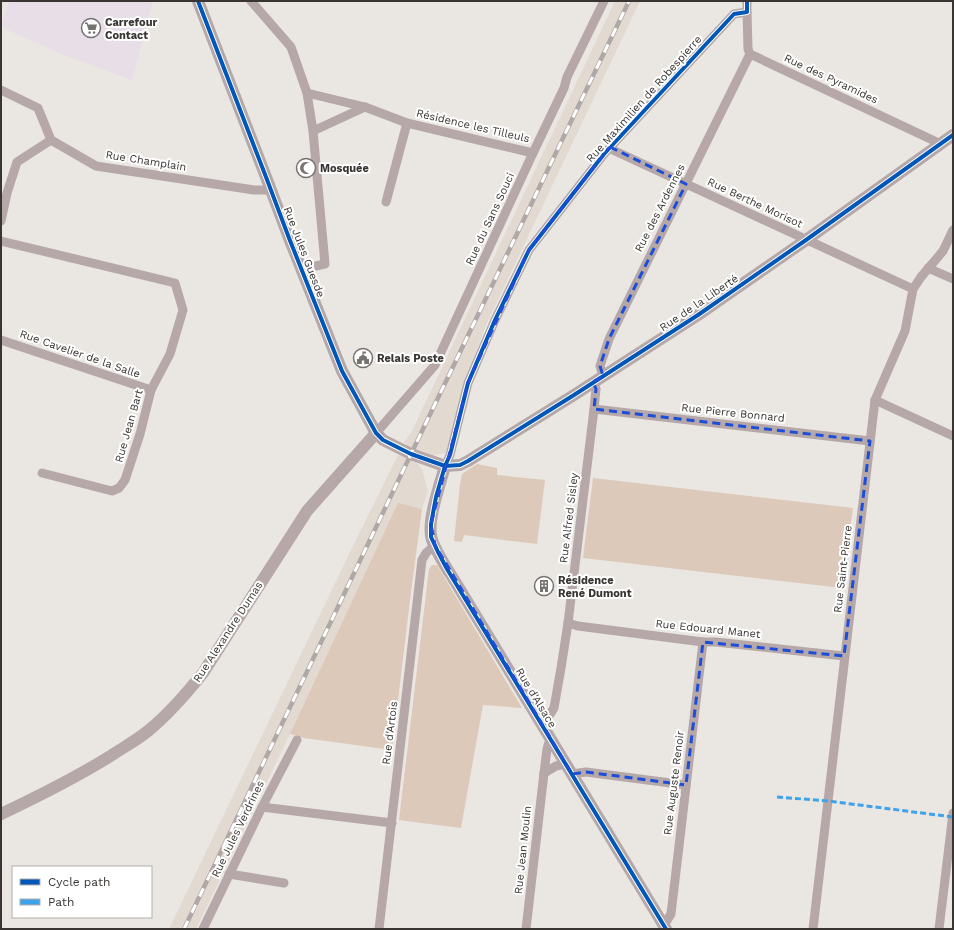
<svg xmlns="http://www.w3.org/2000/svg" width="954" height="930" font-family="'Work Sans',sans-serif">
	<rect width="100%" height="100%" fill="#eae6e2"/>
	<path fill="#e7dee7" d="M9,1h144l-21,79 -71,-26 -60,-27z"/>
	<path fill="#e2d9d1" d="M615,1h25l-154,324 -22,59 -18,69 -13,2 -13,-5 -5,11 7,8 6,22 -6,18 -24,-5 -108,230 -94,195h-27l182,-379 47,-95 4,1 5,-11 -3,-3 7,-9z"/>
	<g fill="#dcc9ba">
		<path d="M477,464l20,4v7l48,5 -8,64 -73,-9 -2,7 -8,-1 6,-56 2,-11z"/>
		<path d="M593,478l260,30 -11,80 -259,-30z"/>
		<path d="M398,503l24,6 -11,83 -19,158 -88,-12 -14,-4z"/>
		<path d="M432,565h5l85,143 -39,-3 -22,123 -62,-8 30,-251z"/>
	</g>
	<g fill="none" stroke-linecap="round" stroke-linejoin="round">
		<g stroke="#b6a8a8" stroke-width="9">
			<path d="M251,1l40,46 16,46 6,38 12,133 -23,5"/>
			<path d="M747,12l1,37 2,5 191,90"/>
			<path d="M1,90l37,18 13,32 45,26 158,24h17"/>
			<path d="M307,93l58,14 42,16 126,30"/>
			<path d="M313,131l52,-24"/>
			<path d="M610,147l5,4 298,138"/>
			<path d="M386,202l21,-79"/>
			<path d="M1,221l6,-28 10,-31 34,-22"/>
			<path d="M1,241l174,42 8,27 -13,44 -19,36 -11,44 -15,46 -6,8 -7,3 -70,-18"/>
			<path d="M928,268l25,11"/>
			<path d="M1,340l150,50"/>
			<path d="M603,376l-3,-10 9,-27 141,-285"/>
			<path d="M875,400l78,36"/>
			<path d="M594,409l276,32"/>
			<path d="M376,433l59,-68 98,-212 31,-65 3,-11 37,-76"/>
			<path d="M445,466l5,-11 18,-72 27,-63 34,-70 75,-96 130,-140 13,-2v-11"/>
			<path d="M568,623l10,3 125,16h13l128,14"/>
			<path d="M542,725l7,-9 5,-8 7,-40 7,-45 26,-214 2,-20 -3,-7"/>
			<path d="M544,773l12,-7 10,-2"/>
			<path d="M572,774l14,-2 100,13"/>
			<path d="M262,807l130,16"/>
			<path d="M229,874l55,9"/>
			<path d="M664,925l7,-11 32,-272"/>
			<path d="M203,929l59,-122 35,-67"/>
			<path d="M379,929l43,-369 4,-7 9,-8"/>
			<path d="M526,929l18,-156 3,-24 3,-10"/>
			<path d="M813,929l62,-529 30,-69 8,-42 8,-12 22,-26 10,-21"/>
			<path d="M939,929l14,-116"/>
		</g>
		<g stroke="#b6a8a8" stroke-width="12">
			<path d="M198,1l68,176 23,61 53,133 34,62 7,7 28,14 34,12 15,-1 8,-4 106,-66 124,-80 108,-75 147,-105"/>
			<path d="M445,466c-5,19 -17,51 -14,70 2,13 21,40 28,52l207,341"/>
			<path d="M1,814c38,-18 76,-37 111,-59 12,-8 25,-15 36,-24 21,-17 38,-37 55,-58l104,-162 69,-78"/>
		</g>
		<defs>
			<path id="rail" d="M184,929l227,-475 218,-453"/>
		</defs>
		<use href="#rail" stroke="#b0a8a6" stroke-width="4.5"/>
		<use href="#rail" stroke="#fff" stroke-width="3" stroke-dasharray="9" stroke-linecap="butt"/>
		<path stroke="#3fa3eb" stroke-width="3" stroke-dasharray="6 3" stroke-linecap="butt" d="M777,797l51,4 125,16"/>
		<defs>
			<g id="cycleway">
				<path d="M198,1l68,176 23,61 53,133 34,62 7,7 28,14 34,12 15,-1 8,-4 106,-66 124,-80 108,-75 147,-105"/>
				<path d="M666,929l-219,-360 -9,-17 -7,-15v-13l5,-27 9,-31 5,-11 18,-72 27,-63 34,-70 75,-96 130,-140 13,-2v-11"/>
			</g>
		</defs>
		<use href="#cycleway" stroke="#fff" stroke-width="6"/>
		<use href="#cycleway" stroke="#0057b8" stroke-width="4"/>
	</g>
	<path fill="none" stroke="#1d4ed8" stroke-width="3" stroke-dasharray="8 5" stroke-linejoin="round" d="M610,147l76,37 -77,155 -9,27 3,10 -10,6 3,7 -2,20 276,32 -26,215 -141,-14 -17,143 -100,-13 -14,2 -137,-229 -4,-21 37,-141 61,-133z"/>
	<defs>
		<symbol id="supermarket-ring" viewBox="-11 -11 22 22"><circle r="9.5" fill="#fff" stroke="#767370" stroke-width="1.5"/><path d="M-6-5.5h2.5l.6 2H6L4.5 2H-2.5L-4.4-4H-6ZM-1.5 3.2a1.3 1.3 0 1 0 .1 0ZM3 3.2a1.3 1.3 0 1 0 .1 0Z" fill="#767370"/></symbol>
		<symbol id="mosque-ring" viewBox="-11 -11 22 22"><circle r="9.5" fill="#fff" stroke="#767370" stroke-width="1.5"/><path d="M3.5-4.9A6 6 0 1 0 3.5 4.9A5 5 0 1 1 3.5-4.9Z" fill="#767370"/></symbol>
		<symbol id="civic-ring" viewBox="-11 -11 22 22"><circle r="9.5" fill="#fff" stroke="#767370" stroke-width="1.5"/><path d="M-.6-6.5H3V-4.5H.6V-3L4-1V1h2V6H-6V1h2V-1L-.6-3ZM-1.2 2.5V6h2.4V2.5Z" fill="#767370"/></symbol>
		<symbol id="building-ring" viewBox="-11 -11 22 22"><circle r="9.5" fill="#fff" stroke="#767370" stroke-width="1.5"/><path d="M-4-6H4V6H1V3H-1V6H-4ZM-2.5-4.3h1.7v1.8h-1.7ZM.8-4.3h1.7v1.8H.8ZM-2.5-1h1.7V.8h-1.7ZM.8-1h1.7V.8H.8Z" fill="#767370"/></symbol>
	</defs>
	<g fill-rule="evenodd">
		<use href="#supermarket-ring" x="80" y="17" width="22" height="22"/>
		<use href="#mosque-ring" x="295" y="157" width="22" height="22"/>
		<use href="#civic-ring" x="352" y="347" width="22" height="22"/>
		<use href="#building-ring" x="533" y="575" width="22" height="22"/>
	</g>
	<g text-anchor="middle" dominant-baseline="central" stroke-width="4" stroke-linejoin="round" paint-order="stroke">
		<g font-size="11" font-weight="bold" fill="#383533" stroke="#fff" text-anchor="start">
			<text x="105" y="22">Carrefour<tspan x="105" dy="13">Contact</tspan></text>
			<text x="320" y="168">Mosquée</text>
			<text x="377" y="358">Relais Poste</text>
			<text x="558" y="580">Résidence<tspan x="558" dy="13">René Dumont</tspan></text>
		</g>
		<g font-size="11" fill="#383533" stroke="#fff">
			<text transform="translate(831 79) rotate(25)">Rue des Pyramides</text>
			<text transform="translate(644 99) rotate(-48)">Rue Maximilien de Robespierre</text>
			<text transform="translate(473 126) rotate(13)">Résidence les Tilleuls</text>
			<text transform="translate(146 161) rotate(9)">Rue Champlain</text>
			<text transform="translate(755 203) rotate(25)">Rue Berthe Morisot</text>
			<text transform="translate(660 208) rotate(-63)">Rue des Ardennes</text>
			<text transform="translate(490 219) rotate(-65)">Rue du Sans Souci</text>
			<text transform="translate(304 252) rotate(69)">Rue Jules Guesde</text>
			<text transform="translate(699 303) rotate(-34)">Rue de la Liberté</text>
			<text transform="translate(80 354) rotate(19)">Rue Cavelier de la Salle</text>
			<text transform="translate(733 413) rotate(6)">Rue Pierre Bonnard</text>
			<text transform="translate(129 426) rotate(-74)">Rue Jean Bart</text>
			<text transform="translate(569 518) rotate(-83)">Rue Alfred Sisley</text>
			<text transform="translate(843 569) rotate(-83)">Rue Saint-Pierre</text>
			<text transform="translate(708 629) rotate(6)">Rue Edouard Manet</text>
			<text transform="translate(228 632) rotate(-57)">Rue Alexandre Dumas</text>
			<text transform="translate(536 698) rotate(59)">Rue d'Alsace</text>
			<text transform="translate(390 733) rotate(-83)">Rue d'Artois</text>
			<text transform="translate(674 783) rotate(-83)">Rue Auguste Renoir</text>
			<text transform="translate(238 829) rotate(-64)">Rue Jules Verdrines</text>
			<text transform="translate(523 850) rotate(-84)">Rue Jean Moulin</text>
		</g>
	</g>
	<rect width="954" height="930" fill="none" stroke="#383533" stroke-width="4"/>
	<rect x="12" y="866" width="140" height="52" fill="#ffffff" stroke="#afaead"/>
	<rect x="20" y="879" width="20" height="6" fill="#0057b8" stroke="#afaead"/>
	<text x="48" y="886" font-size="12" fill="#383533">Cycle path</text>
	<rect x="20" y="899" width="20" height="6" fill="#3fa3eb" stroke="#afaead"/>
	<text x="48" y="906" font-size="12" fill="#383533">Path</text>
</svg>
